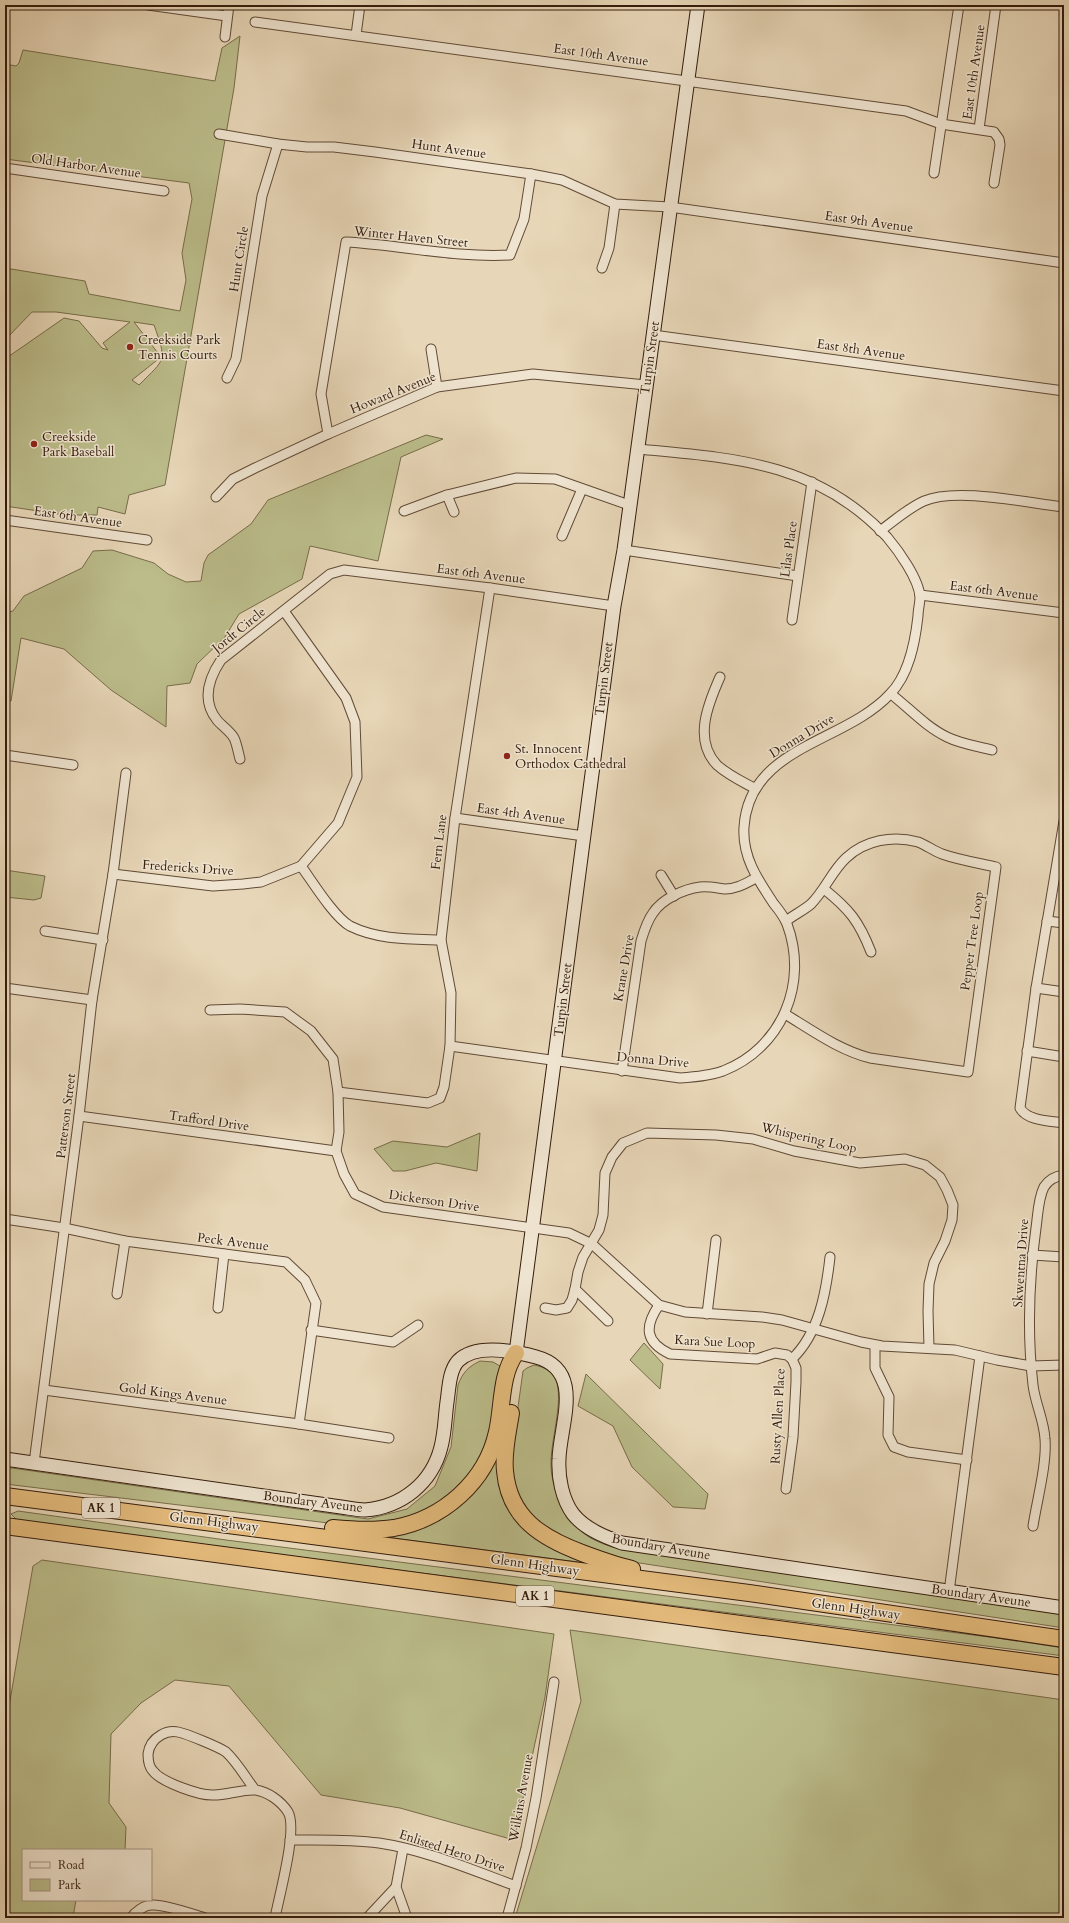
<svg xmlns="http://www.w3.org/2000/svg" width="1069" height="1923" font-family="Cardo,serif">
	<rect width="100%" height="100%" fill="#e7d6b7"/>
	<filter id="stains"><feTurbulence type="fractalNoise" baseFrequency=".005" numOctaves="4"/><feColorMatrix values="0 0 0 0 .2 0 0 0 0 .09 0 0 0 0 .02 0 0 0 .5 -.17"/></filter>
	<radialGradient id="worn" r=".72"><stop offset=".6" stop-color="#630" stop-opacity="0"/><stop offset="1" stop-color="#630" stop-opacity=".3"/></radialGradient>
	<g fill="#bbbc8a" stroke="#786c4a" fill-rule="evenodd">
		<path d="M240,36l-6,52 -69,397 -36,10 -4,19 -27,-7 -1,8h-32l-60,-9v-147l59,-41 15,3 23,27 6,2 -5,-7 27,-21 -74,-10h-24l-27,28v-72l80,13 4,13 91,17 6,-31 -4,-27 10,-54 -3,-16 -184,-24v-95l11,2 3,-3 4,-13 192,31 7,-33zM134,322l20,3c13,37 12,33 -15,60l-7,-5 29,-23z"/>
		<path d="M426,435l17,4 -42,18 -23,104 -68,-15 -8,33 -63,35 -14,23 -28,27 -7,19 -23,3 -1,41 -55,-37 -47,-41 -43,-11 -10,63 -6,-2v-86l8,-2 11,-15 58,-28 11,-17 19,-1 42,13 14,11 18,8 15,-1 3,-18 4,-8 43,-31 17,-24z"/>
		<path d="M5,870l40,6 -4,22 -7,2 -29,-3z"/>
		<path d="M480,1133l-3,38 -41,-8 -31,8h-12l-19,-22 19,-8 54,6z"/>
		<path d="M644,1343l19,21 -3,25 -30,-29z"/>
		<path d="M480,1361l13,1 7,4 2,7 -12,61 -14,33 -32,33 -36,19 -63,6 -340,-41v-17l363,52 39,-10 28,-23 16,-39 7,-62c5,-13 10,-18 22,-24z"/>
		<path d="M534,1365c10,2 18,6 22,15 8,22 -6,62 -5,86 1,25 14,54 35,69 10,7 23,11 34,14l444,63v16l-431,-66 -16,-3 -52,-20 -30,-17 -16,-23 -5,-12 -3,-29 12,-87 4,-3z"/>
		<path d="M586,1374l122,120 -3,15 -32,-2 -41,-40 -19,-41 -35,-20z"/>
		<path d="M503,1430l6,78 11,17 16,13 19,12 31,13 -209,-27 58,-15z"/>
		<path d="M18,1511l208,29 771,98 67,10v8l-1046,-135 -7,-7z"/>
		<path d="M42,1560l512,74 -9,63 -31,143 -114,-32 -79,-13 -92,-109 -54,-6 -34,23 -30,31 -2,69 17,24 -1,23h-102v50h53l-3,18h-68v-188l28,-164z"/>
		<path d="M570,1630l494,70v218h-549l66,-217z"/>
	</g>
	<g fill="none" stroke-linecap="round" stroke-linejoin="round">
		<defs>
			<g id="street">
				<path d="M148,5l79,11"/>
				<path d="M255,22l651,89 35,13 53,8 5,7 1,6 -6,38"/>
				<path d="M356,35l4,-30"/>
				<path d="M225,37l4,-32"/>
				<path d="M979,129l17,-124"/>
				<path d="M219,134l59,10 29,3h27l41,5 156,22 31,6 53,24 55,3 394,56"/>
				<path d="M5,168l159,23"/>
				<path d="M934,173l25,-168"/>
				<path d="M602,268l7,-20 6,-44"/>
				<path d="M653,335l411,56"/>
				<path d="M431,349l6,38"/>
				<path d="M227,378l9,-19 26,-163 16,-52"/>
				<path d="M328,434l-7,-40 25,-152c55,3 109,16 164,13l14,-36 7,-45"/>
				<path d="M447,495l7,17"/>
				<path d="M216,497l17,-18 22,-11 73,-34 109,-47 96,-13 113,11"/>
				<path d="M404,511l43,-16 69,-17 39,1 74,26"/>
				<path d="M5,520l142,20"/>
				<path d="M880,531c14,-10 28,-23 44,-30 32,-14 103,2 140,6"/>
				<path d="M562,536l20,-47"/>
				<path d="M624,550l174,26"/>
				<path d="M920,595l144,18"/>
				<path d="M792,620l20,-138"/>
				<path d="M720,677c-12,27 -27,63 -3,88 11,10 24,16 37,23"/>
				<path d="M891,694c18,14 35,33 56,43 14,7 30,9 45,13"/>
				<path d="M5,755l68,10"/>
				<path d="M240,759c-2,-7 -3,-15 -6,-21 -4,-7 -12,-12 -17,-18 -16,-20 -8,-42 4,-60l109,-86 14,-4 146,18 124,18"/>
				<path d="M455,818l129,18"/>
				<path d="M1064,821l-28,167 -16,120c7,13 31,13 44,15"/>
				<path d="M301,866c11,15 33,51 49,60 28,14 61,13 91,14"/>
				<path d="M113,874l100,12 30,-2 18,-2 40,-16 37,-43 19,-46 -2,-55 -9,-24 -62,-87"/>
				<path d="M661,875l13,21"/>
				<path d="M824,889c25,20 35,32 47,63"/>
				<path d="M1047,921l17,2"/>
				<path d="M45,931l58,9"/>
				<path d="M5,988l87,12"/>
				<path d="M1036,988l28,4"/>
				<path d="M210,1010l30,-1 45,3 26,19 22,28 5,33 1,40 -3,19 8,23 11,20 28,13 186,26 23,11 67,61 26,7 77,5 20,3 79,22 21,4 73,4 42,10 34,6 33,-1"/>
				<path d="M785,1014c28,17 54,36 85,44l98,14 28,-205c-18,-4 -37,-7 -54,-13 -8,-3 -16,-9 -24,-12 -25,-7 -53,-2 -72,16 -14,13 -21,32 -35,46 -7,6 -17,11 -25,17"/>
				<path d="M450,1046l230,32c15,-1 29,-2 43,-7 59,-23 86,-88 64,-147 -3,-7 -8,-14 -13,-20 -16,-24 -32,-47 -30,-77 5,-81 101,-84 146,-133 19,-19 25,-51 28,-78 0,-6 2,-13 2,-19 -1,-18 -22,-47 -33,-60 -70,-75 -153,-79 -249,-88"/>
				<path d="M1027,1051l37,6"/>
				<path d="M622,1071l19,-130c3,-10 6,-20 12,-28 9,-14 31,-24 47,-26 8,-1 17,1 25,2 12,0 21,-6 31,-11"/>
				<path d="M338,1092l90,11 12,-5 4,-11 6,-41 1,-53 -10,-53 14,-122 35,-230"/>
				<path d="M79,1116l257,35"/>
				<path d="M5,1219l59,9 61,13 161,21 19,18 11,23 -17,121"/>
				<path d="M1032,1255l32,2"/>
				<path d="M117,1294l8,-53"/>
				<path d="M659,1305c-15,22 -14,37 11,49l87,5 18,-6 12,2 5,4"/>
				<path d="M218,1308l6,-54"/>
				<path d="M545,1308l11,2 11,-2 5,-8 3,-11"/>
				<path d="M707,1314l9,-74"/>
				<path d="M608,1321l-33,-32 3,-17 5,-15 16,-27 4,-15 2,-42 7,-16 11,-14 24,-10 69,2 37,4 41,12 66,12 45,-4 20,6 15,12 7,13 6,15 -1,15 -7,21 -11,22 -5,21 -1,27 1,37"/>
				<path d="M311,1330l82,12 25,-17"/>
				<path d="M875,1345v23l14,29 -1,38 6,12 14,5 59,8"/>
				<path d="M44,1390l255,34 90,14"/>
				<path d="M34,1463l45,-347 13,-116 21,-126 13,-101"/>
				<path d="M786,1489l7,-52 3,-55v-14l-4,-9c27,-26 34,-66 38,-102"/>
				<path d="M1033,1526c4,-26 14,-62 12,-87 -1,-19 -10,-36 -12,-54 -6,-52 -4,-105 3,-157 2,-14 2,-29 8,-41 5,-8 12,-11 20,-12"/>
				<path d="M949,1592l31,-236"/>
				<path d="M255,1790c-9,-12 -18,-28 -29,-38 -7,-5 -39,-18 -48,-20 -5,-1 -12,0 -17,3 -7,4 -12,11 -13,19 0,6 1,13 5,17 8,11 47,25 61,24 13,0 29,-6 42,-5 12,2 25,11 32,22 10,17 -9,84 -13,106"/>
				<path d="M290,1840c30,0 60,-1 89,3 47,7 93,27 137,43"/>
				<path d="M403,1849l-7,38 11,31"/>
				<path d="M131,1918c4,-6 13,-13 21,-13 13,-1 40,9 53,13"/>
				<path d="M367,1918l29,-31"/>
				<path d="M507,1918l19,-70 10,-50 18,-116"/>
			</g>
			<g id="secondary">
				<path d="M516,1353l98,-747 10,-56 74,-545"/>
				<path d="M5,1459l336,48c8,1 16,3 24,3 37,-3 67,-27 76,-63 4,-15 4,-31 6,-45 2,-13 2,-31 11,-41 18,-18 56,-10 78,-4 49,13 24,67 23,102 -1,18 3,40 14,55 12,15 32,23 49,29l442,65"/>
			</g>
			<g id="highway">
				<path d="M511,1413c-3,19 -8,39 -6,58 4,47 37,67 77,82 16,6 32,12 50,16"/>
				<path d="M5,1496l744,97 315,46"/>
				<path d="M5,1526l1059,141"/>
				<path d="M333,1528c20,2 41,3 61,0 49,-9 92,-46 103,-96 6,-26 3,-57 19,-79"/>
			</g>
		</defs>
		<use href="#street" stroke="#614a36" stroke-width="11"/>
		<use href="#secondary" stroke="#341c0b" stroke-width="15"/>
		<use href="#highway" stroke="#341c0b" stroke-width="18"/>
		<use href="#street" stroke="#efe4d0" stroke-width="9"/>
		<use href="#secondary" stroke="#efe4d0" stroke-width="13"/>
		<use href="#highway" stroke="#e4bb7c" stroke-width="16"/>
	</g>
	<g fill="#8f2418" stroke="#efe4d0" stroke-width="1.5">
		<circle cx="130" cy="347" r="4"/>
		<circle cx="34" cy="444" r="4"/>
		<circle cx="507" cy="756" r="4"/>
	</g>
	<g text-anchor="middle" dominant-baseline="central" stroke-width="3" stroke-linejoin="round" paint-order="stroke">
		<g fill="#efe4d0" stroke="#6c5846" stroke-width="1">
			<rect x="82" y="1498" width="38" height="20" rx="3"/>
			<rect x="516" y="1586" width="38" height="20" rx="3"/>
		</g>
		<g font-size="12" font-weight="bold" fill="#341c0b">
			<text x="101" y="1508">AK 1</text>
			<text x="535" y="1596">AK 1</text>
		</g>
		<g font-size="13" fill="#341c0b" stroke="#efe4d0">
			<text transform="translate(601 55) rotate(8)">East 10th Avenue</text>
			<text transform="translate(974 72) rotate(-82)">East 10th Avenue</text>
			<text transform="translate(449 149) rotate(8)">Hunt Avenue</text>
			<text transform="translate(86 166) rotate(8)">Old Harbor Avenue</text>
			<text transform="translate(869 222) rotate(8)">East 9th Avenue</text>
			<text transform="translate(411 237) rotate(6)">Winter Haven Street</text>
			<text transform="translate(239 259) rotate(-81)">Hunt Circle</text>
			<text transform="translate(861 350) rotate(8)">East 8th Avenue</text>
			<text transform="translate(650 358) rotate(-82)">Turpin Street</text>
			<text transform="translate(393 393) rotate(-22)">Howard Avenue</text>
			<text transform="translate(78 517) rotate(8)">East 6th Avenue</text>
			<text transform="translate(789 549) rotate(-82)">Lilas Place</text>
			<text transform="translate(481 574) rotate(7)">East 6th Avenue</text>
			<text transform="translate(994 591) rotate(7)">East 6th Avenue</text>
			<text transform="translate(239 630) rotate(-39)">Jordt Circle</text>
			<text transform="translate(604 679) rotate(-83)">Turpin Street</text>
			<text transform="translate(802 736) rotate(-31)">Donna Drive</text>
			<text transform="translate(521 814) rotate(8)">East 4th Avenue</text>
			<text transform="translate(439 842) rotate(-83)">Fern Lane</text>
			<text transform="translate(188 868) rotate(4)">Fredericks Drive</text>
			<text transform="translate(972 941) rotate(-82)">Pepper Tree Loop</text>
			<text transform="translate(624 968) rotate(-80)">Krane Drive</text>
			<text transform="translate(563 1000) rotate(-83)">Turpin Street</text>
			<text transform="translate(653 1060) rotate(5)">Donna Drive</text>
			<text transform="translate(66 1116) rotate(-83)">Patterson Street</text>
			<text transform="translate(209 1121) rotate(8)">Trafford Drive</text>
			<text transform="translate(809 1138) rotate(13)">Whispering Loop</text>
			<text transform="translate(434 1201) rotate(8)">Dickerson Drive</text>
			<text transform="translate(233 1242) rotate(7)">Peck Avenue</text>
			<text transform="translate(1021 1263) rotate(-86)">Skwentna Drive</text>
			<text transform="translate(715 1342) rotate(3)">Kara Sue Loop</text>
			<text transform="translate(173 1394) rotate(7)">Gold Kings Avenue</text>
			<text transform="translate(778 1416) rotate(-87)">Rusty Allen Place</text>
			<text transform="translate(313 1502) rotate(7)">Boundary Aveune</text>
			<text transform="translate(214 1522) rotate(7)">Glenn Highway</text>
			<text transform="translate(661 1547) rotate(10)">Boundary Aveune</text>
			<text transform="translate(535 1565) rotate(8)">Glenn Highway</text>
			<text transform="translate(981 1596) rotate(8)">Boundary Aveune</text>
			<text transform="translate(856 1609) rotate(8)">Glenn Highway</text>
			<text transform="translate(521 1798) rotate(-80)">Wilkins Avenue</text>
			<text transform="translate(452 1851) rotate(18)">Enlisted Hero Drive</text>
		</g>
		<g font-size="13" fill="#341c0b" stroke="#efe4d0" text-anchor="start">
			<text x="138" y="340">Creekside Park<tspan x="138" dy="15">Tennis Courts</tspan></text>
			<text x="42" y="437">Creekside<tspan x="42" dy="15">Park Baseball</tspan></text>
			<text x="515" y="749">St. Innocent<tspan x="515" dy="15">Orthodox Cathedral</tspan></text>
		</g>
	</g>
	<rect width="1069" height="1923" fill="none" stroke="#e7d6b7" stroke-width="20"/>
	<rect x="6" y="6" width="1057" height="1911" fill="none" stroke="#341c0b" stroke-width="2"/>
	<rect x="10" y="10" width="1049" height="1903" fill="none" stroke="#341c0b"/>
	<rect x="22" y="1849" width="130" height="52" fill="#efe4d0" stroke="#a49481"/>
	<rect x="30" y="1862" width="20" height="6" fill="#efe4d0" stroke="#a49481"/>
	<text x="58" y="1869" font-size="12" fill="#341c0b">Road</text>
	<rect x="30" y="1879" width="20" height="12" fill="#bbbc8a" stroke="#a49481"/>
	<text x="58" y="1889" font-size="12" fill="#341c0b">Park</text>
	<rect width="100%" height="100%" filter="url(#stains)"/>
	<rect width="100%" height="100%" fill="url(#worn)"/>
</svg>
